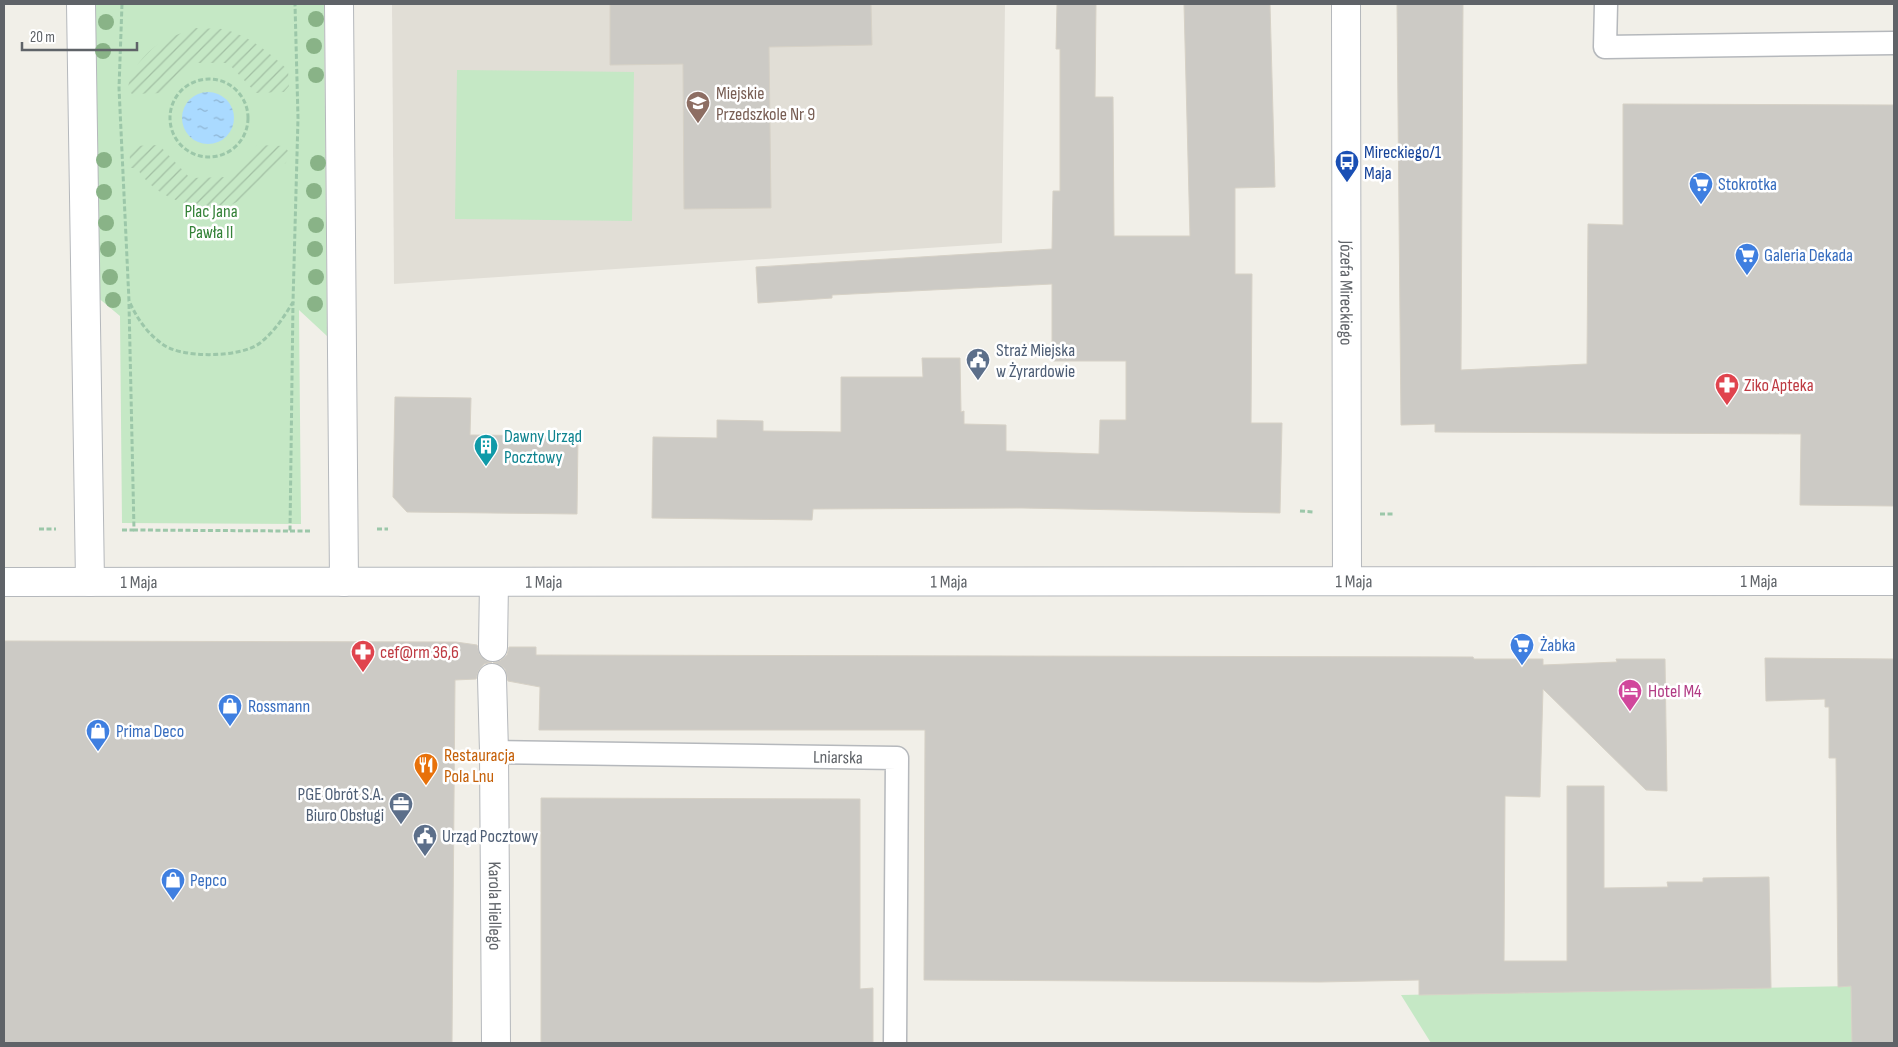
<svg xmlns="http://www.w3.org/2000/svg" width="1898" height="1047" font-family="'Sofia Sans Condensed',sans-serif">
	<defs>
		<pattern id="garden-furrows" width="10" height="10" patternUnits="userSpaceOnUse" patternTransform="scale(1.25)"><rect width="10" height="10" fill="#c5e8c5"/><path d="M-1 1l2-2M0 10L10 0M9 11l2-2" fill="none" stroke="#a3c0a4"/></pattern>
		<pattern id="water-ripples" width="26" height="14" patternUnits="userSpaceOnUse" patternTransform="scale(1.25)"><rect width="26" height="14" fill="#aadaff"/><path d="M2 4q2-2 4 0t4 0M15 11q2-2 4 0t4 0" fill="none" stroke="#8eb4d2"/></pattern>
	</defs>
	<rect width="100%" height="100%" fill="#f1efe8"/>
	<path fill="#e1ded6" d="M392,4h613l-3,239 -608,41z"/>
	<g fill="#c5e8c5">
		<path d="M92,4h232l3,332 -28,-26 2,214 -179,-1 -2,-207 -24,-20z"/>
		<path d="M457,70l177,2 -2,149 -177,-2z"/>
		<path d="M1851,986l1,57h-421l-30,-48z"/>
	</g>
	<g fill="url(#garden-furrows)">
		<path d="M195,28c9,1 19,0 27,1 27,6 47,23 66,41l1,16 -5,6 -28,1 -28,-30h-39l-25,30 -32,1 -4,-4c1,-20 19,-40 37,-50 9,-5 20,-8 30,-12z"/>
		<path d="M159,145l31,33 40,-1 27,-32 27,1 4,5 -2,12c-15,5 -24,22 -38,32 -6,4 -14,9 -20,11 -33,6 -75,-9 -91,-38h-6l-2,-17 4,-5z"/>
	</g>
	<circle fill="url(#water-ripples)" cx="208" cy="118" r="26"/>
	<g fill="#cccac5" stroke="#d6d1c6">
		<path d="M610,4h261l1,41 -103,2 2,161 -87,1 -1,-145 -73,1z"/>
		<path d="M1057,4h39l-1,93h18l1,139h76l-6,-232h86l5,183 -40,1v86h17l-1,149h31l-2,90 -258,-5 -209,1 -1,11 -160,-2 1,-81 64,1v-18l46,1v10l78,1v-55h82l-1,-19h38l1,54 3,-1v13l42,1v26l93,3 1,-34h26v-59h-74v-77l-220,11v3l-74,5 -2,-36 296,-18 1,-58h7v-142h-4z"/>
		<path d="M1397,4h66l-2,366 126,-6 1,-140 35,1v-121l271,1v401l-94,-1 1,-71 -366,-2v-8l-34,1z"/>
		<path d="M395,397l76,1 -1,37 108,1 -1,78 -170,-2 -14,-15z"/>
		<path d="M4,641l452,1 21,3 3,10 5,5 7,2 -8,2 -5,6 -3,9 -21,1 -3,363h-448z"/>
		<path d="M509,647h27v8l937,2 1,2h69v6l74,-3 -1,-3h49l2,132 -21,-1 -103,-101 -3,108 -35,-1 -1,165h63v-175h37v102l64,-1 -1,-5h36v-4l66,-1 2,111 -352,7v-15l-99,2 -396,-2 1,-250h-386l1,-43 -32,-6 -3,-12 -5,-4 -7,-2 8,-3 6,-5z"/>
		<path d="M1765,658l129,1v384h-42l-1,-57 -13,1 -2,-229h-7v-51h-4v-8l-59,2z"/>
		<path d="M541,798l319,1v190l13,-1v55h-332z"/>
	</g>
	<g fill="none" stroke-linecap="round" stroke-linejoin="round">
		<defs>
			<g id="service">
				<path d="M1606,4l-1,43 289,-4"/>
				<path id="s1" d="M494,752l403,6 -2,285"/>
			</g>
			<g id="minor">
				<path d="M81,4l9,578"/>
				<path d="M339,4l5,578"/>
				<path d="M493,647l1,-65"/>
				<path id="s2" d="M492,678l2,74 2,291"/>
			</g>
			<g id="tertiary">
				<path id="s3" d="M1346,4l1,577"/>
				<path id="s4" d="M4,582l1890,-1"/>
			</g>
		</defs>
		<use href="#service" stroke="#b5b8bc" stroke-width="25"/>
		<use href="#minor" stroke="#b5b8bc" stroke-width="30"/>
		<use href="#tertiary" stroke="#b5b8bc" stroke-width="30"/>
		<g stroke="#9cc7a9" stroke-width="3" stroke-dasharray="5 2.5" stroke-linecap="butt">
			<path d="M122,4l-3,84 10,213c8,17 17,31 32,42 18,16 80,15 99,0 14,-11 24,-26 33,-41l5,-184 -3,-114"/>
			<circle cx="209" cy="118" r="39"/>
			<path d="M129,304l5,226 156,1 3,-229"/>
			<path d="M1300,511l14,1"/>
			<path d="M1380,514h15"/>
			<path d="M39,529h17"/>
			<path d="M377,529h11"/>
			<path d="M122,530h12"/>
			<path d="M290,531h20"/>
		</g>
		<use href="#service" stroke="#fff" stroke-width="22"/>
		<use href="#minor" stroke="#fff" stroke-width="28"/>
		<use href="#tertiary" stroke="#fff" stroke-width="28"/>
	</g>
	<g fill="#89b387">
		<circle cx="316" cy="19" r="8"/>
		<circle cx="106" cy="22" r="8"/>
		<circle cx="314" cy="46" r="8"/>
		<circle cx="103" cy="51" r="8"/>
		<circle cx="316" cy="75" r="8"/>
		<circle cx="104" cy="160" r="8"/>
		<circle cx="318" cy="163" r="8"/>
		<circle cx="314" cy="191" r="8"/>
		<circle cx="104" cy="192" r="8"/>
		<circle cx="106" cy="223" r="8"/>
		<circle cx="316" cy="225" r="8"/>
		<circle cx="108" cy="249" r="8"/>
		<circle cx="315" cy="249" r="8"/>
		<circle cx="110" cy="277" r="8"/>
		<circle cx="316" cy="277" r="8"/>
		<circle cx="113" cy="300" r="8"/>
		<circle cx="315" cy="304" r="8"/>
	</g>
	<defs>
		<symbol id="school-pin" viewBox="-11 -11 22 30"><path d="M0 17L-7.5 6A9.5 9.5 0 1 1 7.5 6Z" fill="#8d6e63" stroke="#fff"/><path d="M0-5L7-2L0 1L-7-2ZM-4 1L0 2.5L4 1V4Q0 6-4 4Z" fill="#fff"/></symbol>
		<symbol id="bus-pin" viewBox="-11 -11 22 30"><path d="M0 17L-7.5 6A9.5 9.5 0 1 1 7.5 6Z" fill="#1a4fb4" stroke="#fff"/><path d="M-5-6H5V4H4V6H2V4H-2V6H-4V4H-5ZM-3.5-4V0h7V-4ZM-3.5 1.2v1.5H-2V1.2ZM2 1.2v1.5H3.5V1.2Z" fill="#fff"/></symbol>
		<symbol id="supermarket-pin" viewBox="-11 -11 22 30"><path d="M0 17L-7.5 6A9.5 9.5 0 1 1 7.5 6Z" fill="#3f7fe0" stroke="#fff"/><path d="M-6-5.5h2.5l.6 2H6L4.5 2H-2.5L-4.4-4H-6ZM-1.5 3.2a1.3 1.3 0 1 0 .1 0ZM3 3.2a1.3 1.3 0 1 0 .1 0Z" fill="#fff"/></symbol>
		<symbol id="civic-pin" viewBox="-11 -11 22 30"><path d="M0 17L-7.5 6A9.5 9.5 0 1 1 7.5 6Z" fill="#5c6f8a" stroke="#fff"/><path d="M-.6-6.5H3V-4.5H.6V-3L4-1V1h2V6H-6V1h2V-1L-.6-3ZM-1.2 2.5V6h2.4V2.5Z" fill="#fff"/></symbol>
		<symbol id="pharmacy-pin" viewBox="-11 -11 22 30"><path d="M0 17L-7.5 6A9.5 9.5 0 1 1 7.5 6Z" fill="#e0444e" stroke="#fff"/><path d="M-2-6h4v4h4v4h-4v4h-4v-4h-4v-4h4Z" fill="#fff"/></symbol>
		<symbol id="building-pin" viewBox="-11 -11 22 30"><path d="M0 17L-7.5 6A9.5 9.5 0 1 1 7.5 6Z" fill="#0f9aa8" stroke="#fff"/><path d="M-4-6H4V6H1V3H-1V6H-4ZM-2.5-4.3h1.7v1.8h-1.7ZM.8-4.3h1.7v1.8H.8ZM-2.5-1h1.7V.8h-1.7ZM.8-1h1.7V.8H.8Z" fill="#fff"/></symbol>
		<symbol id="hotel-pin" viewBox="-11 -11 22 30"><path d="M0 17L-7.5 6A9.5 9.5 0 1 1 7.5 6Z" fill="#d1479c" stroke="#fff"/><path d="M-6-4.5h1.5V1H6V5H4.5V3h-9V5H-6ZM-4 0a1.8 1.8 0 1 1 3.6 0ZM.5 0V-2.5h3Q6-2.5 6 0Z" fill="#fff"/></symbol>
		<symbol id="shop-pin" viewBox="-11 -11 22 30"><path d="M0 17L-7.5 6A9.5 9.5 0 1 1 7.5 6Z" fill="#3f7fe0" stroke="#fff"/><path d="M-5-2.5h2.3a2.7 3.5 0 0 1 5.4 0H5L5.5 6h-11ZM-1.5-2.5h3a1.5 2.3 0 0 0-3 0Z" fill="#fff"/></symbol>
		<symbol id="restaurant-pin" viewBox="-11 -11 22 30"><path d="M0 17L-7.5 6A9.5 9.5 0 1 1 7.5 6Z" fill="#e8710a" stroke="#fff"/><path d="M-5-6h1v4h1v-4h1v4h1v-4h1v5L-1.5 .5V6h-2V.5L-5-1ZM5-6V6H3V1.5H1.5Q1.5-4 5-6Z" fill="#fff"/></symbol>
		<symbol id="office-pin" viewBox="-11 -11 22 30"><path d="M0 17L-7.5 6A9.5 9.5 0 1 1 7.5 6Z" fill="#5c6f8a" stroke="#fff"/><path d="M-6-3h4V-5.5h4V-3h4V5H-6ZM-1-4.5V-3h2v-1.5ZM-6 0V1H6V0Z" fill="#fff"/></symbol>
	</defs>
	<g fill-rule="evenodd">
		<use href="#school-pin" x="684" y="89" width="28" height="38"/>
		<use href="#bus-pin" x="1333" y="148" width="28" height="38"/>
		<use href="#supermarket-pin" x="1687" y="170" width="28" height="38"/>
		<use href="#supermarket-pin" x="1733" y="241" width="28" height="38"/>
		<use href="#civic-pin" x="964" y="346" width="28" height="38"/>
		<use href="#pharmacy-pin" x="1713" y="371" width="28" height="38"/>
		<use href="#building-pin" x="472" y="432" width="28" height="38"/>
		<use href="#supermarket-pin" x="1508" y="631" width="28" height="38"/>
		<use href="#pharmacy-pin" x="349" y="638" width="28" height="38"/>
		<use href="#hotel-pin" x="1616" y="677" width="28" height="38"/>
		<use href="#shop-pin" x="216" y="692" width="28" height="38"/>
		<use href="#shop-pin" x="84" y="717" width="28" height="38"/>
		<use href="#restaurant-pin" x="412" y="751" width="28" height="38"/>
		<use href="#office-pin" x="387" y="790" width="28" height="38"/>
		<use href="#civic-pin" x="411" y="822" width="28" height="38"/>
		<use href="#shop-pin" x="159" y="866" width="28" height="38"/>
	</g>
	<g text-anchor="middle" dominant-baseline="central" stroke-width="5" stroke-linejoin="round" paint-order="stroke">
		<g font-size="18" fill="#785e54" stroke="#fff" text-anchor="start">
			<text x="716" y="93">Miejskie<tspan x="716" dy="21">Przedszkole Nr 9</tspan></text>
		</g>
		<g font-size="18" fill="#164399" stroke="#fff" text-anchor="start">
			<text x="1364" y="152">Mireckiego/1<tspan x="1364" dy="21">Maja</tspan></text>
		</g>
		<g font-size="18" fill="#366cbe" stroke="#fff" text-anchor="start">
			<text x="1718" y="184">Stokrotka</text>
			<text x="1764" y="255">Galeria Dekada</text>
			<text x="1540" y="645">Żabka</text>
			<text x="248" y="706">Rossmann</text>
			<text x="116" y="731">Prima Deco</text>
			<text x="190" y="880">Pepco</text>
		</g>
		<g font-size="18" fill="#348238" stroke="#fff">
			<text x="211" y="211">Plac Jana<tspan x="211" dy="21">Pawła II</tspan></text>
		</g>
		<g font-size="18" fill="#5f6368" stroke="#fff">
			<text stroke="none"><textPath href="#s3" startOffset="289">Józefa Mireckiego</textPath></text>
			<text stroke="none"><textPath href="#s4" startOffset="1350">1 Maja</textPath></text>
			<text stroke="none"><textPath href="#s4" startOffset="1755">1 Maja</textPath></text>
			<text stroke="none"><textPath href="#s4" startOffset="135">1 Maja</textPath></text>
			<text stroke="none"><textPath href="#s4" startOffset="540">1 Maja</textPath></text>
			<text stroke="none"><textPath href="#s4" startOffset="945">1 Maja</textPath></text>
			<text stroke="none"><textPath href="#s1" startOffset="344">Lniarska</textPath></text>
			<text stroke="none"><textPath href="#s2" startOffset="228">Karola Hiellego</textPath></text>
		</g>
		<g font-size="18" fill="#4e5e75" stroke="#fff" text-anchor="start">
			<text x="996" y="350">Straż Miejska<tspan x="996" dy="21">w Żyrardowie</tspan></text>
			<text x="384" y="794" text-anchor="end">PGE Obrót S.A.<tspan x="384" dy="21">Biuro Obsługi</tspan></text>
			<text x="442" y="836">Urząd Pocztowy</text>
		</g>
		<g font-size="18" fill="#be3a42" stroke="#fff" text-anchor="start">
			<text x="1744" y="385">Ziko Apteka</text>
			<text x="380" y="652">cef@rm 36,6</text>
		</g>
		<g font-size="18" fill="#0d838f" stroke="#fff" text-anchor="start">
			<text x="504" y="436">Dawny Urząd<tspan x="504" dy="21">Pocztowy</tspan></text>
		</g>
		<g font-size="18" fill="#b23c85" stroke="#fff" text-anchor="start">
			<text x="1648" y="691">Hotel M4</text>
		</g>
		<g font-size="18" fill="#c56008" stroke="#fff" text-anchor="start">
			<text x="444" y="755">Restauracja<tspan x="444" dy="21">Pola Lnu</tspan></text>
		</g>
	</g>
	<rect width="1898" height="1047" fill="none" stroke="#5f6368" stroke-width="10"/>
	<path d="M22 42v8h115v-8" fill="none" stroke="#5f6368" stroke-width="2.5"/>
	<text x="30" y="42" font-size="15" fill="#5f6368" stroke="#ffffff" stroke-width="4" paint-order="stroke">20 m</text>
</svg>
